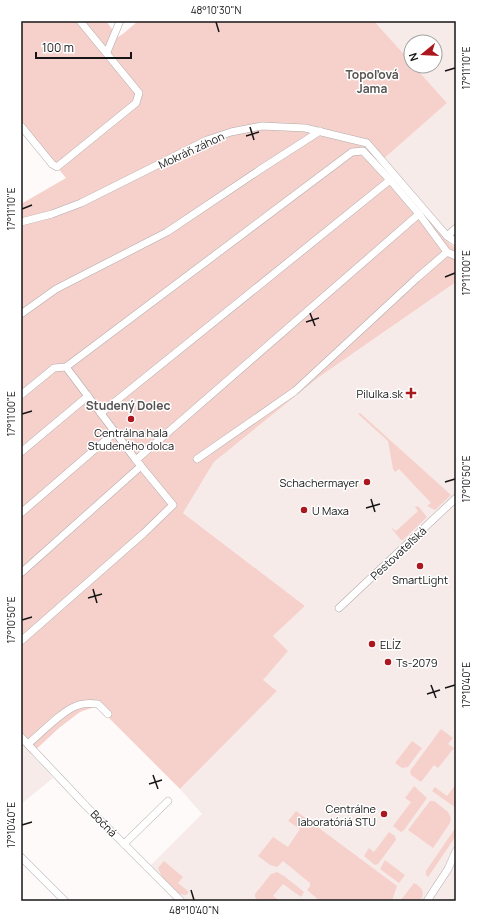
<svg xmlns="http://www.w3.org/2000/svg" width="477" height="922" font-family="Manrope,sans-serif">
	<rect width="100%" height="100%" fill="#fefaf9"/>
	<g fill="#f7ebe9">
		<path d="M374,21h82v227l-6,-4 -70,-82 67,-59 -33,-37h21v-24h-24v20z"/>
		<path d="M456,282v619h-276l-33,-32 55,-55 -22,-25 97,-98 -14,-11 10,-44 32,-30 -122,-93 31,-51 105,-85z"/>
		<path d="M21,743l32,35 -32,26z"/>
	</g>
	<g fill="#f6d1cc">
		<path d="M26,21h80l12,16 6,-4 14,-12h236l37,41v4h3l33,37 -67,59 70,82 6,4v34l-137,95 -105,85 -31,51 122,93 -32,30 15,15 -25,29 14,11 -97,98 -83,-83 -17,6 -21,16 -28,26 -10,-11v-539l45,-26 -45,-55v-98z"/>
		<path d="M360,413l91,82 -16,15 -8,-4 4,-3 -32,-34 -4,3 -2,-3 -5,-28 -30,-27z"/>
		<path d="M416,506l3,1 8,10 -24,23h-2l-9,-11v-1l4,3 22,-20 -3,-4z"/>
		<path d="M441,729l12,9 -5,6 6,4 -16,20 -4,-3 -13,17 -10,-7 -1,-4z"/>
		<path d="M412,741l10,7 -14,19 -6,1 -7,-5z"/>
		<path d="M456,784v24l-24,-17 3,-4 12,9z"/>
		<path d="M414,786l13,12 -23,32 -3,2 -8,-6 18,-24 -6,-4z"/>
		<path d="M430,801h4l14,11 3,6 -1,5 -17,25 -25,-18z"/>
		<path d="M296,811l101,75 -5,15h-72l-13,-11 3,-4v-3l-27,-22 -6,6 -7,-2 -12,-9 15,-19 15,10 12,-18 -12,-8z"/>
		<path d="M456,827v9l-28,41 -2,-2v-4z"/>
		<path d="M389,832l6,4 1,4 -18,24 -3,1 -11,-9 5,-8 5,4z"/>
		<path d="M385,860l20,15 -6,8 -19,-14z"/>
		<path d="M164,861l19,16 -5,6 11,9 -3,3c-15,0 -23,-15 -28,-27z"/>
		<path d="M277,872l7,4 20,16 -3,5 -18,-13 -10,12 7,5 -11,-1 -11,1 -3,-4v-3l16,-20z"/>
		<path d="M414,883c8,4 12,10 6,18h-20z"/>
	</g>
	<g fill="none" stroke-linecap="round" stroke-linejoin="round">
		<defs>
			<g id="minor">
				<path d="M107,52l13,-31"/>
				<path d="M21,126l31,38 5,3 79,-64 3,-10 -59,-72"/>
				<path d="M21,222l31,-8 29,-11 126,-63 24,-8 31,-6 43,2 62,15 80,93 9,6"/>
				<path d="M447,236l9,-8"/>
				<path d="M21,314l35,-25 111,-57 94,-63 59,-38"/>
				<path d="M21,395l33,-27 12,-1 286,-215 11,-1 27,29 29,34 28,38 9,4"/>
				<path d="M101,413l289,-233"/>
				<path d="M21,452l67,-56"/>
				<path d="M197,459l98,-68 122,-113 30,-26"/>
				<path d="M136,460l283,-246"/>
				<path d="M21,513l94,-81"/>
				<path d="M21,573l120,-107"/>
				<path d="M339,608l117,-110"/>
				<path d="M21,641l123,-108 29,-28 -37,-45 -70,-93"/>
				<path d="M21,737l65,69 95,95"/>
				<path d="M28,744c12,-10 34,-33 48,-38 7,-3 14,-3 22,-2l10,10"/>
				<path d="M124,844l44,-43"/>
				<path d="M21,857l44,44"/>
				<path d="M427,901l21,-32 8,-18"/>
			</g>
		</defs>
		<use href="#minor" stroke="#afabaa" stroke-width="8"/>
		<use href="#minor" stroke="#fff" stroke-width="7"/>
	</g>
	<path fill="none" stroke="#171616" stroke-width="1.5" d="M216,22l3,10M445,71l10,-3M250,127l4,13M246,136l13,-4M22,209l10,-4M445,277l10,-4M310,313l5,13M306,322l13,-4M22,414l10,-3M445,482l10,-3M371,499l4,13M366,508l14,-4M93,589l4,14M88,598l14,-4M22,620l10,-3M431,685l5,13M445,688l10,-3M427,694l13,-4M153,775l5,14M149,784l13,-4M22,825l10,-3M191,890l3,10"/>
	<g fill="#ab171d" stroke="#fff" stroke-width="1.5">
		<path d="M409 387h4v4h4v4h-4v4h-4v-4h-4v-4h4z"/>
		<circle cx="131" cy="419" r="4"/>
		<circle cx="367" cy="482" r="4"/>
		<circle cx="304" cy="510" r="4"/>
		<circle cx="420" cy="566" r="4"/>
		<circle cx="372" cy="644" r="4"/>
		<circle cx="388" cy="662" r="4"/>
		<circle cx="384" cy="814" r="4"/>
	</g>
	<g text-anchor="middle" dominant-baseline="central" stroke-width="3" stroke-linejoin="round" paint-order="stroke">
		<g font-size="11" fill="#171616" stroke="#fff">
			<text transform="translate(191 150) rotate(-25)">Mokráň záhon</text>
			<text transform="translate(398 553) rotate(-43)">Pestovateľská</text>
			<text transform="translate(104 823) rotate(46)">Bočná</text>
		</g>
		<g font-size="11" fill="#171616" stroke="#fff" text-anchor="end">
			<text x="403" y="393">Pilulka.sk</text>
			<text x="131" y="432" text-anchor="middle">Centrálna hala<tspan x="131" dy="13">Studeného dolca</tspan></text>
			<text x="359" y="482">Schachermayer</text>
			<text x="312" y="510" text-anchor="start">U Maxa</text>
			<text x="420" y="579" text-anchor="middle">SmartLight</text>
			<text x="380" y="644" text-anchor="start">ELÍZ</text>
			<text x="396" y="662" text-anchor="start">Ts-2079</text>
			<text x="376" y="808">Centrálne<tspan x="376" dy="13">laboratóriá STU</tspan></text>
		</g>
		<g font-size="12" font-weight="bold" fill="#575353" stroke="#fff">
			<text x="372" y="74">Topoľová<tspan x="372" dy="14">Jama</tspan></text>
			<text x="128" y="405">Studený Dolec</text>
		</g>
	</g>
	<rect width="477" height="922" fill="none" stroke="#ffffff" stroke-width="44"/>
	<g transform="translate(423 54) rotate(252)"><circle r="19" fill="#ffffff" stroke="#a2a2a2"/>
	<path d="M0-3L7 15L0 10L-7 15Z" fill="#ab171d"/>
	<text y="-6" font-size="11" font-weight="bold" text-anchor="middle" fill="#171616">N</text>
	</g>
	<path d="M36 52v6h95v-6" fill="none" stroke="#171616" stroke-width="2"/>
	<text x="42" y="52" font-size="12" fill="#171616" stroke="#ffffff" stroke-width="3" paint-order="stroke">100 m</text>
	<rect x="22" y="22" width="433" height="878" fill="none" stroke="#171616" stroke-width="1.5"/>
	<g font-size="10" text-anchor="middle" fill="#171616">
		<text x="216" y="14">48°10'30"N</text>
		<text transform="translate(466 68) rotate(-90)" y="4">17°11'10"E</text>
		<text transform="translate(11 209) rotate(-90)" y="4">17°11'10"E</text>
		<text transform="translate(466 273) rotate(-90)" y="4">17°11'00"E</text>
		<text transform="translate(11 414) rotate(-90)" y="4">17°11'00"E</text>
		<text transform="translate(466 479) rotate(-90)" y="4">17°10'50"E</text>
		<text transform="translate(11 620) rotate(-90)" y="4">17°10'50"E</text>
		<text transform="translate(466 685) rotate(-90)" y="4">17°10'40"E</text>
		<text transform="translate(11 825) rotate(-90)" y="4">17°10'40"E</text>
		<text x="194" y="914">48°10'40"N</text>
	</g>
</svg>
